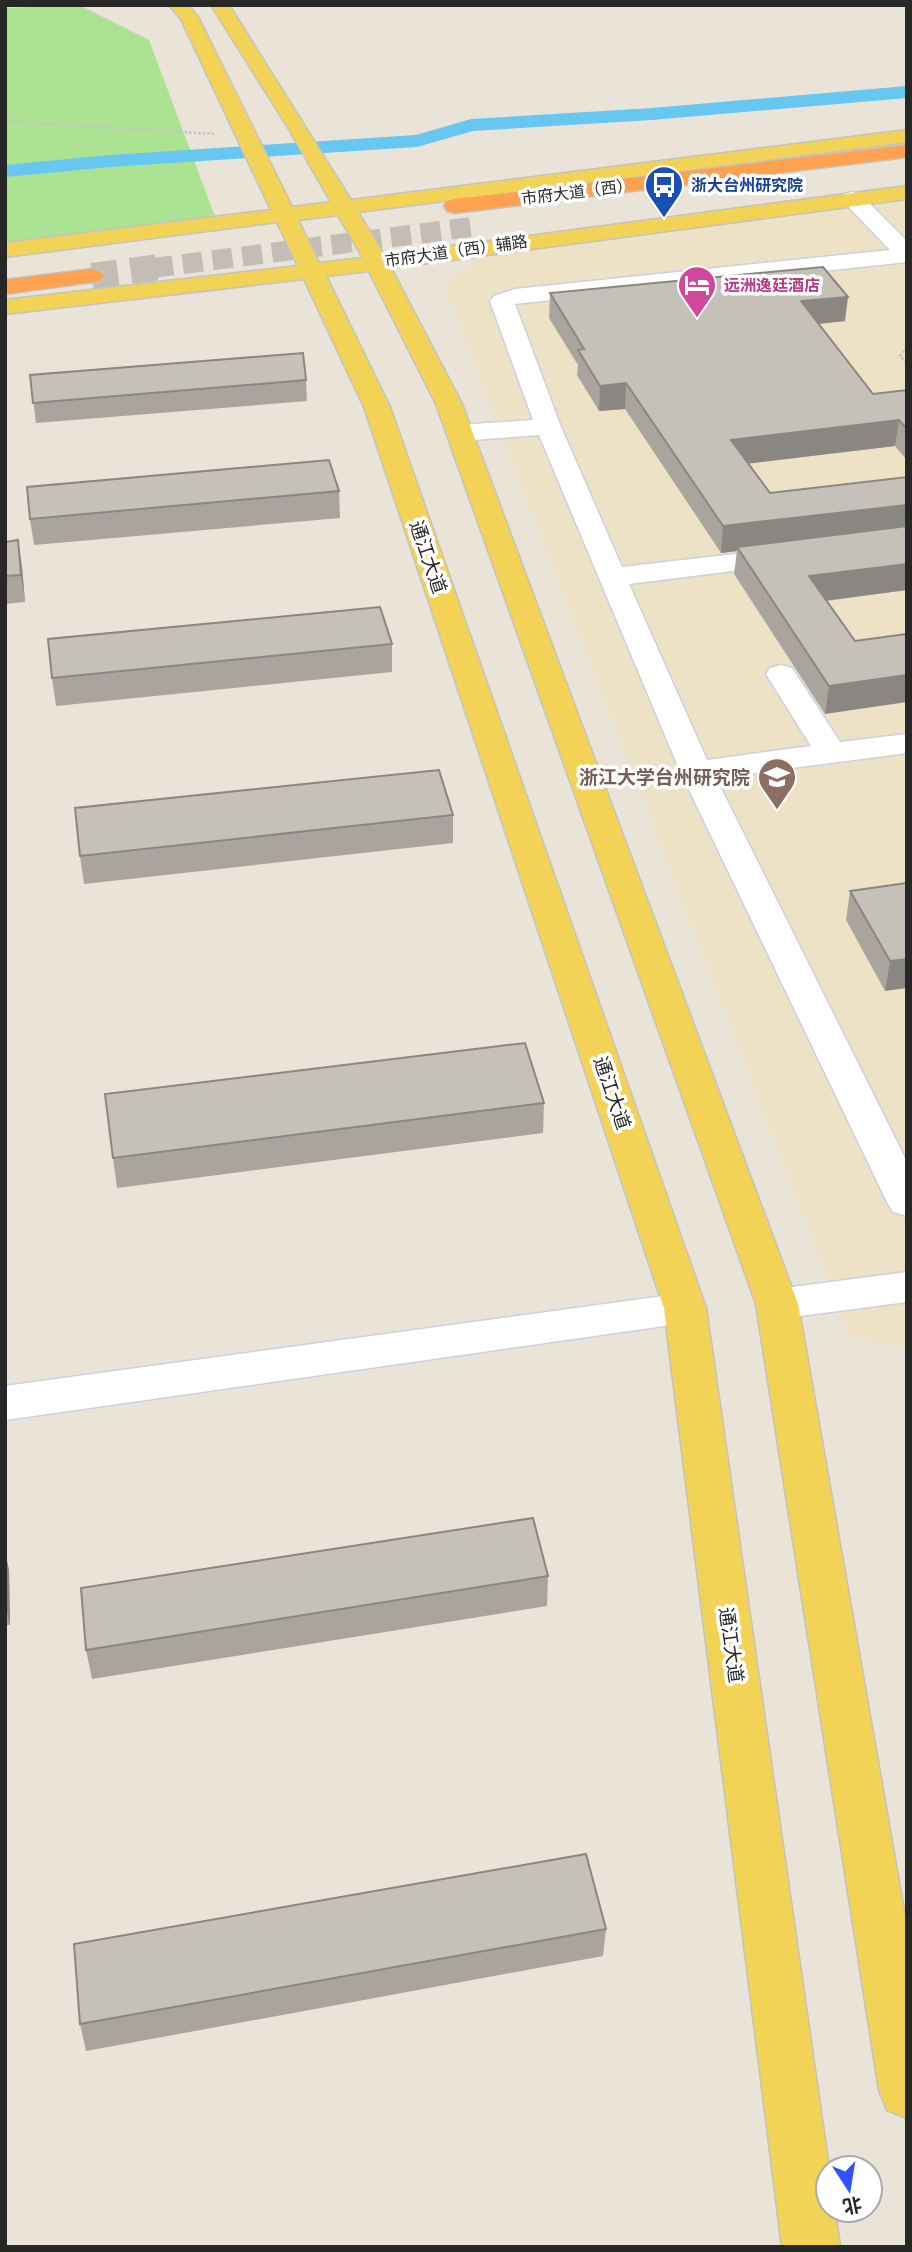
<svg xmlns="http://www.w3.org/2000/svg" width="912" height="2252" font-family="Poppins,'Noto Sans SC',sans-serif">
	<rect width="100%" height="100%" fill="#eae3d8"/>
	<path fill="#ede2c6" d="M907,197v1152l-57,-12 -406,-1051 45,-35z"/>
	<path fill="#abe392" d="M79,5l70,35 67,179 -211,23v-234z"/>
	<g fill="none" stroke-linecap="round" stroke-linejoin="round">
		<path fill="#67c7f0" fill-rule="evenodd" d="M907,86v12l-255,22 -179,11 -56,16 -307,20 -105,10v-12l105,-10 306,-20 55,-16 181,-11z"/>
		<path stroke="#c3bdb5" stroke-width="20" stroke-dasharray="20 10" stroke-linecap="butt" d="M153,268l318,-41"/>
		<path stroke="#c3bdb5" stroke-width="26" stroke-dasharray="26 13" stroke-linecap="butt" d="M92,276l75,-10"/>
		<defs>
			<g id="minor">
				<path d="M852,192l8,2 47,47v21l-392,42 46,123 61,140 166,-19 10,2 4,6 -4,6 -10,2 -159,20 78,176 104,-14 -45,-72 4,-6 11,-3 11,3 48,74 67,-8v19l-191,25 191,384v54l-14,-4 -6,-10 -207,-431 -141,-336 -80,6 -9,-2 -4,-6 4,-6 9,-2 74,-5 -43,-119 4,-5 21,-7 375,-39 -49,-51 3,-5z"/>
				<path d="M907,1272v30l-130,17 -15,-4 -6,-11 6,-11 15,-4z"/>
				<path d="M685,1293l15,4 6,11 -6,11 -15,4 -680,97v-34z"/>
			</g>
			<path id="major" d="M169,5h19l10,12 94,190 39,-5 -42,-73 -78,-124h18l122,195 556,-70v12l-549,70 26,43 523,-69v13l-516,69 71,136 336,900 109,624v190l-20,-8 -8,-20 -123,-786 -320,-900 -67,-133 -43,5 64,131 316,901 123,860 -1,42h7l5,37h-58l-118,-939 -300,-901 -60,-128 -299,35v-14l293,-34 -21,-44 -272,35v-14l266,-33 -90,-191zM338,215l25,43 -44,5 -21,-43z"/>
			<g id="highway">
				<path d="M907,145v12l-452,56 -8,-2 -3,-5 3,-5 8,-2z"/>
				<path d="M92,269l8,2 4,5 -4,5 -95,13v-14z"/>
			</g>
		</defs>
		<use href="#minor" stroke="#cdd0e1" stroke-width="3"/>
		<use href="#major" stroke="#c3c3c3" stroke-width="3"/>
		<use href="#highway" stroke="#c3c3c3" stroke-width="3"/>
		<g stroke="#c3c3c3" stroke-width="2.5" stroke-dasharray="2.5 2" stroke-linecap="butt">
			<path d="M5,121l211,13"/>
			<path d="M907,347l-7,9 7,7"/>
		</g>
		<use href="#minor" fill="#fff" fill-rule="evenodd"/>
		<use href="#major" fill="#f3d355" fill-rule="evenodd"/>
		<use href="#highway" fill="#ffa14e" fill-rule="evenodd"/>
	</g>
	<g fill="#a9a59e">
		<path d="M550,293l295,28 -27,3 55,70 34,-4v70l-12,-14 -147,17 22,30 137,97 -81,11 29,40 -30,73 -91,-140 3,-23 -16,2 -96,-144 -26,2 -22,-36 1,-10 -29,-47z"/>
		<path d="M30,375l276,5 1,21 -271,22z"/>
		<path d="M339,491l1,27 -306,27 -4,-26z"/>
		<path d="M5,542l17,25 3,35 -20,2z"/>
		<path d="M392,644v28l-336,34 -4,-28z"/>
		<path d="M453,815v28l-369,41 -4,-28z"/>
		<path d="M907,883l-22,108 -39,-71 4,-29z"/>
		<path d="M544,1103l-1,30 -426,55 -4,-30z"/>
		<path d="M5,1552l4,18 1,55h-5z"/>
		<path d="M548,1576l-1,30 -455,73 -6,-29z"/>
		<path d="M606,1929l-3,27 -517,95 -6,-27z"/>
	</g>
	<g fill="#8a8681">
		<path d="M848,297l-3,24 -47,5 3,-25z"/>
		<path d="M626,383l-1,26 -26,2 1,-25z"/>
		<path d="M899,420l-4,26 -166,20 2,-26z"/>
		<path d="M907,505v26l-170,16v4l-16,2 2,-27z"/>
		<path d="M18,540l4,27 3,35 -4,-27z"/>
		<path d="M907,564v26l-101,13 3,-27z"/>
		<path d="M907,675v27l-82,12 4,-28z"/>
		<path d="M907,959v29l-22,3 5,-30z"/>
		<path d="M5,1552l4,18 1,55 -5,-23z"/>
	</g>
	<g fill="#c5c0b8" stroke="#8a8681" stroke-width="2">
		<path d="M823,267l25,30 -47,4 72,93 34,-4v39l-8,-9 -168,20 39,53 137,-16v28l-184,21 -97,-143 -26,3 -22,-36 6,-1 -34,-56z"/>
		<path d="M303,353l3,27 -273,23 -3,-28z"/>
		<path d="M329,460l10,31 -309,28 -3,-32z"/>
		<path d="M907,526v38l-98,12 46,65 52,-7v41l-78,11 -92,-139z"/>
		<path d="M18,540l3,35 -16,1v-34z"/>
		<path d="M380,607l12,37 -340,34 -4,-39z"/>
		<path d="M439,770l14,45 -373,41 -5,-48z"/>
		<path d="M907,883v76l-17,2 -40,-70z"/>
		<path d="M525,1043l19,60 -431,55 -8,-64z"/>
		<path d="M533,1518l15,58 -462,74 -5,-62z"/>
		<path d="M586,1854l20,75 -526,95 -6,-80z"/>
	</g>
	<defs>
		<symbol id="bus-pin" viewBox="-11 -11 22 30"><path d="M0 17L-7.5 6A9.5 9.5 0 1 1 7.5 6Z" fill="#1a4fb4" stroke="#fff"/><path d="M-5-6H5V4H4V6H2V4H-2V6H-4V4H-5ZM-3.5-4V0h7V-4ZM-3.5 1.2v1.5H-2V1.2ZM2 1.2v1.5H3.5V1.2Z" fill="#fff"/></symbol>
		<symbol id="hotel-pin" viewBox="-11 -11 22 30"><path d="M0 17L-7.5 6A9.5 9.5 0 1 1 7.5 6Z" fill="#d1479c" stroke="#fff"/><path d="M-6-4.5h1.5V1H6V5H4.5V3h-9V5H-6ZM-4 0a1.8 1.8 0 1 1 3.6 0ZM.5 0V-2.5h3Q6-2.5 6 0Z" fill="#fff"/></symbol>
		<symbol id="school-pin" viewBox="-11 -11 22 30"><path d="M0 17L-7.5 6A9.5 9.5 0 1 1 7.5 6Z" fill="#8d6e63" stroke="#fff"/><path d="M0-5L7-2L0 1L-7-2ZM-4 1L0 2.5L4 1V4Q0 6-4 4Z" fill="#fff"/></symbol>
	</defs>
	<g fill-rule="evenodd">
		<use href="#bus-pin" x="642" y="163" width="44" height="60"/>
		<use href="#hotel-pin" x="675" y="263" width="44" height="60"/>
		<use href="#school-pin" x="755" y="755" width="44" height="60"/>
	</g>
	<g text-anchor="middle" dominant-baseline="central" stroke-width="7" stroke-linejoin="round" paint-order="stroke">
		<g font-size="16" font-weight="bold" fill="#164399" stroke="#fff" text-anchor="start">
			<text x="691" y="185">浙大台州研究院</text>
		</g>
		<g font-size="16" fill="#272727" stroke="#fff">
			<text transform="translate(577 192) rotate(-7)">市府大道（西）</text>
			<text transform="translate(456 251) rotate(-8)">市府大道（西）辅路</text>
		</g>
		<g font-size="16" font-weight="bold" fill="#b23c85" stroke="#fff" text-anchor="start">
			<text x="724" y="285">远洲逸廷酒店</text>
		</g>
		<g font-size="19" fill="#272727" stroke="#fff">
			<text transform="translate(428 557) rotate(71)">通江大道</text>
			<text transform="translate(612 1093) rotate(71)">通江大道</text>
			<text transform="translate(731 1645) rotate(82)">通江大道</text>
		</g>
		<g font-size="19" font-weight="bold" fill="#785e54" stroke="#fff" text-anchor="end">
			<text x="750" y="777">浙江大学台州研究院</text>
		</g>
	</g>
	<rect width="912" height="2252" fill="none" stroke="#272727" stroke-width="14"/>
	<g transform="translate(849 2189) rotate(168)"><circle r="33" fill="#ffffff" stroke="#a9a9a9" stroke-width="2"/>
	<path d="M0-5L12 26L0 18L-12 26Z" fill="#3251fd"/>
	<text y="-10" font-size="19" font-weight="bold" text-anchor="middle" fill="#272727">北</text>
	</g>
</svg>
